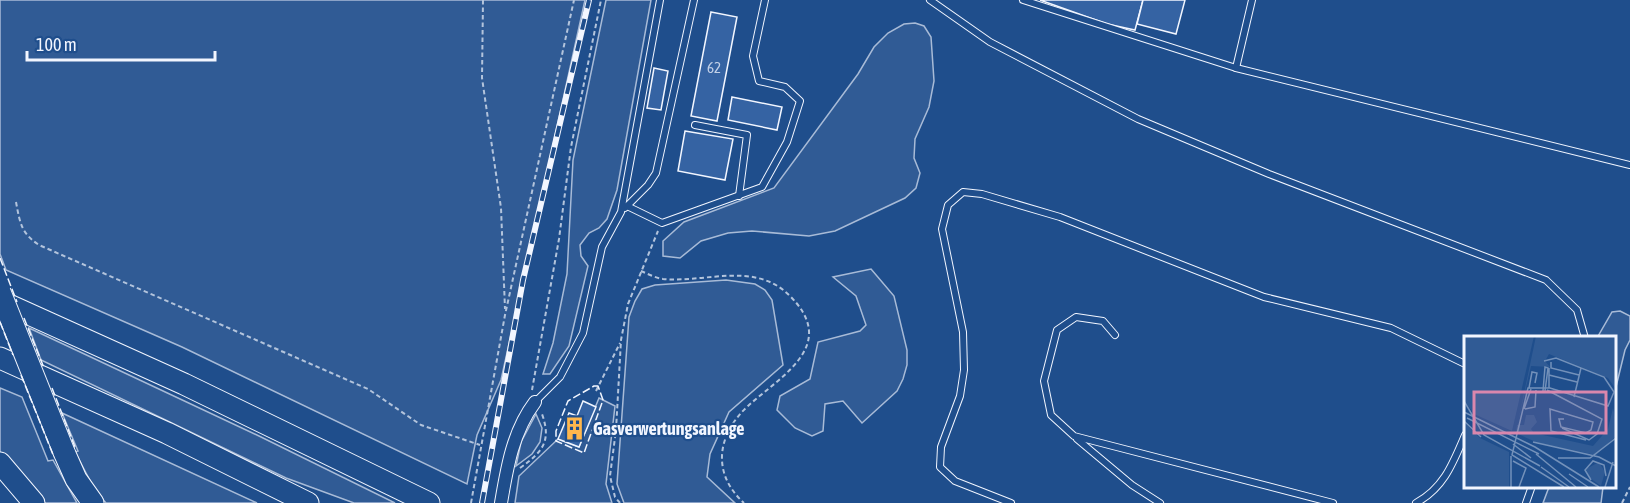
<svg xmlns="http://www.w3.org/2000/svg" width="1630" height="503" font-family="'Asap Condensed',sans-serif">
	<rect width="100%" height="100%" fill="#1f4e8c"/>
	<g fill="#305b95" stroke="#a8bbd7" stroke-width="1.5">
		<path d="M0,0h585l-84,380 -24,55 -10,49 -285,-137 -176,-77 -6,-16z"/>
		<path d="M606,0h45l-34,190 -10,29 -8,9 -10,5 -9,12 1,11 7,10 -19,80 -19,28h-7l10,-31 14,-69 6,-114z"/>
		<path d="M915,23l9,3 7,11 3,44 -5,26 -14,32 -1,19 6,15 -4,15 -11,10 -70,33 -26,5 -57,-5 -24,2 -27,8 -21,17 -17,-2v-15l21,-19 90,-34 84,-114 16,-27 14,-14 16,-9z"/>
		<path d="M871,269l23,27 13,54v15l-4,14 -6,12 -35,32 -19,-22 -18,3 -2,27 -11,5 -17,-8 -18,-18 3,-14 30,-17 8,-37 42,-11 6,-6 -10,-29 -23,-19z"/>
		<path d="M726,280l29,4 10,6 7,10 11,65 -54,47 -19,42 -3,23 28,26h-111l-7,-19 12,-167 6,-16 7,-12 13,-4z"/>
		<path d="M1620,311l10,5v24l-5,10 -11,45v-57h-17l15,-26z"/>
		<path d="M29,328l230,108 136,67h-41l-68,-25 -245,-118z"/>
		<path d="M0,388l22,9 26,64 5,-1 24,43h-32l-45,-51z"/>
		<path d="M599,398l16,8 -9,78 6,19h-97l4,-27 39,-37 21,8z"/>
		<path d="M62,413l195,90h-151l-11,-13 -20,-38 3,-1z"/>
		<path d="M536,414l6,14 -2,14 -8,12 -16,12 5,-24z"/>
		<path d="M1549,487h54l-2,16h-58z"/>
	</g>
	<g fill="#3563a3" stroke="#f2f6ff" stroke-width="1.5">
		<path d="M1040,0h103l-8,30 -28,-6z"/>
		<path d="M1143,0h42l-9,34 -39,-10z"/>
		<path d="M711,12l26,5 -20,104 -26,-5z"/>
		<path d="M654,68l14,3 -7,39 -14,-2z"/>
		<path d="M732,97l50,10 -5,23 -49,-10z"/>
		<path d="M685,131l48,8 -8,41 -47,-9z"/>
		<path d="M583,401l13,6 -17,40 -21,-8 11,-26 8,3z"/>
	</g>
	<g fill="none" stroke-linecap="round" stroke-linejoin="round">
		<defs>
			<g id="lane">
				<path d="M930,0l60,42 148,77 131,55 277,106 31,30 8,28"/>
				<path d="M1023,0l213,68 394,97"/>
				<path d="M1236,68l16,-68"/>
				<path d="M695,125l52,10 -8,61"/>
				<path d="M627,206l35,17 100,-36 25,-45 13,-41 -15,-14 -26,-6 -6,-25 12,-56"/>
				<path d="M625,208l23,-23 8,-12 38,-173"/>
				<path d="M1115,335l-12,-14 -27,-4 -19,13 -13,51 7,34 23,21 259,67"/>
				<path d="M535,402l25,-25 23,-44 19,-86 19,-35 39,-212"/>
				<path d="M1077,439l55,46 28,18"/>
				<path d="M1011,503l-56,-22 -15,-14 1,-20 19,-51 4,-26 -1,-38 -21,-103 6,-24 15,-13 19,2 78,23 204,80 127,31 74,36"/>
				<path d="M1416,503c28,-15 37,-40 49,-68"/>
				<path d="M1526,503l6,-17"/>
			</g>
			<path id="street" d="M501,503c6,-36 12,-72 34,-101"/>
			<g id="highway">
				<path d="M0,301l184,83 245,119"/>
				<path d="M0,358l167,75 141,70"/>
				<path d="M64,452l12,27 17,24"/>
				<path d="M0,463l34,40"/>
			</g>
		</defs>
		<use href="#lane" stroke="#f2f6ff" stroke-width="8"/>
		<use href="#street" stroke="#f2f6ff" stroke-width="14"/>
		<use href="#highway" stroke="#f2f6ff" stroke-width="23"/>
		<g stroke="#b3c4dc" stroke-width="2" stroke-dasharray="4.5 3" stroke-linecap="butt">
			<path d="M483,0l-1,78 19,130 4,101"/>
			<path d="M16,202c4,21 5,31 23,43l329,144 53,36 59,20"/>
			<path d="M641,271c7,3 15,7 22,8 43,4 91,-18 126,16 50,49 -5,79 -40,110 -32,29 -38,68 -5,98"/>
			<path d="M532,390l27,-151 12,-92 30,-147"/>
			<path d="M596,391l24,-48"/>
			<path d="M520,468c22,-16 32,-26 22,-54"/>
			<path d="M471,503l34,-188 69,-315"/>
			<path d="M620,503l-5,-6 -5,-21 6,-46 5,-90 7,-36 30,-73"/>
			<path d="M1622,503l8,-16"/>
		</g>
		<use href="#lane" stroke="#1f4e8c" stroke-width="6"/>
		<use href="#street" stroke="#1f4e8c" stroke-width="12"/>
		<use href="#highway" stroke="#1f4e8c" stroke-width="21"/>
		<defs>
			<path id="rail" d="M482,503l41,-223 66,-280"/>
		</defs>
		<use href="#rail" stroke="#f2f6ff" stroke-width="6"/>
		<use href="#rail" stroke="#1f4e8c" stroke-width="4" stroke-dasharray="11" stroke-linecap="butt"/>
		<defs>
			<path id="highway-bridge" d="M0,292l64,160"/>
		</defs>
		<use href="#highway-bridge" stroke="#f2f6ff" stroke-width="23" stroke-linecap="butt"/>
		<use href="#highway-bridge" stroke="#1f4e8c" stroke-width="21"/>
		<g stroke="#f2f6ff" stroke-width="1.5" stroke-dasharray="8 3" stroke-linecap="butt">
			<path d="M0,258l17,44"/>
			<path d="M24,318l20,50"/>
			<path d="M0,322l13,33"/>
			<path d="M21,375l33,82"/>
			<path d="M594,386h4l5,14 -19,53 -28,-12v-10l12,-30z"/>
			<path d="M52,388l23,59"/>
		</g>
	</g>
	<defs>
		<symbol id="building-bare" viewBox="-9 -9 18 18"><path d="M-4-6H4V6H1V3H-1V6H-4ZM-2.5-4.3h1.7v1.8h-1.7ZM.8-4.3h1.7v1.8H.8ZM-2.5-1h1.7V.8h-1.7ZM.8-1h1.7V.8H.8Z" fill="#ffb74d" stroke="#1f4e8c" stroke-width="2.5" paint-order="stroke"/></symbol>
	</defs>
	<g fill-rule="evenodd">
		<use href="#building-bare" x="558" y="412" width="33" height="33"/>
	</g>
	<g text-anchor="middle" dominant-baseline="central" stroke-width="4.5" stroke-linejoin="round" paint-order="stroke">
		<g font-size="15" fill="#c3d1e8">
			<text x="714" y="67">62</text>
		</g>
		<g font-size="18" font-weight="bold" fill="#f2f6ff" stroke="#1f4e8c" text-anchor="start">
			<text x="593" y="428">Gasverwertungsanlage</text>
		</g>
	</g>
	<g transform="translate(1464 336)">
		<rect width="152" height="152" fill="#1f4e8c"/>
		<path d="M0,0h70l-22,95 -38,-17 -10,-14zM72,0h79v52l-7,-10 -59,-24 -4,7 5,6 -19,-1 -13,56zM151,58v43l-19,18 -58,-12 -22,-10 1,-8h7l2,-10h8l3,7 -6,7 3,4 59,13 15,-17 5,-21 2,9zM0,86l16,16 29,14v35h-45zM135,126l6,10 -4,14 -11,-8 -4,-9z" fill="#305b95"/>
		<path fill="none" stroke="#7391ba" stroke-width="1.5" d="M80,25l12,-3 48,19 10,15M87,26v6l28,7M85,32v20M85,39l28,7M65,52l3,-16 5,1 -2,10M83,54l55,29 -5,15 -8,6 -27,-12M79,55l2,-24 3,1 -3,23M110,61l7,-29M0,65l20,34 56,31M60,73l7,-20M61,73l10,-2 1,-17M0,76l71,35 64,40M3,82l72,36M100,83h-5l2,8 25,6 5,-3 2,-8 -43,-13 1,22 35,9M0,85l17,16M69,106l66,15 17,9M49,108l18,14M72,118l40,33M47,120v31M94,122h32l26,-20M49,125l13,7 -7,19M77,131l28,20M105,138l19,13M127,144l-6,-10 8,-9 11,4 2,11M100,151l-52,-32 16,-67h22l58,18 6,-14M141,151l8,-25"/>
		<path fill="#da87ad" fill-opacity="0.15" stroke="#da87ad" stroke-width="3" d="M10,56h132v41h-132z"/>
		<rect width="152" height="152" fill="none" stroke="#f2f6ff" stroke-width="3"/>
	</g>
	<path d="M27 51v9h188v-9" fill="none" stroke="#f2f6ff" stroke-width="3"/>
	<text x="36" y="51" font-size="18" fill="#f2f6ff" stroke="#1f4e8c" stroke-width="4.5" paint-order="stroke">100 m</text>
</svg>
